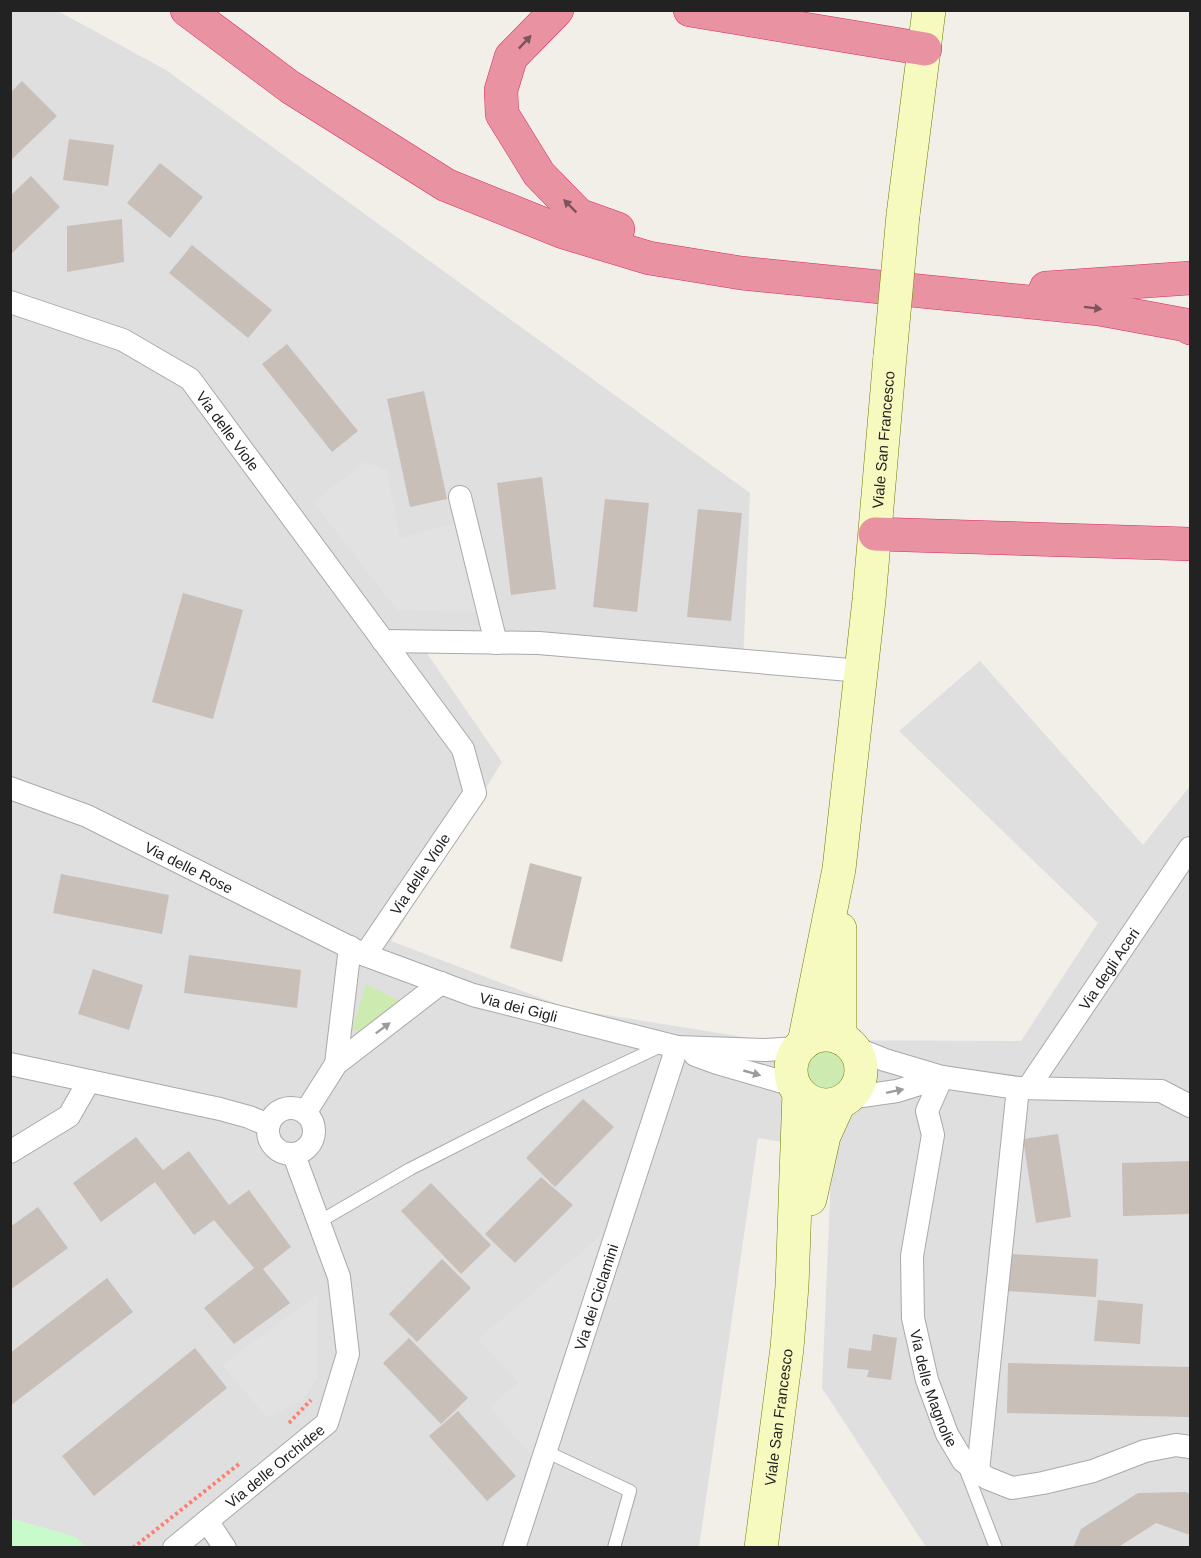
<svg xmlns="http://www.w3.org/2000/svg" width="1201" height="1558" font-family="Arial,sans-serif">
	<rect width="100%" height="100%" fill="#f2efe9"/>
	<path fill="#e0dfdf" d="M56,10l110,60 584,423 -7,173 -319,-17 78,113 -111,179 179,68 192,31 259,1 77,-118 -199,-192 81,-70 163,184 47,-59v761h-264l-104,-159 10,-238 -74,-12 -59,409 -688,1 -1,-1537z"/>
	<g fill="#cdebb0">
		<path d="M366,984l34,17 -33,32 -15,-4z"/>
		<circle cx="825" cy="1072" r="26"/>
	</g>
	<path fill="#c8facc" d="M10,1518l66,19 10,10h-75z"/>
	<g fill="#e2e2e2">
		<path d="M365,462l22,8 13,68 56,-15 21,89 -80,-2 -84,-108z"/>
		<path d="M605,1232l-72,225 -43,-49 28,-26 -40,-43z"/>
		<path d="M318,1294l-1,85 -14,20 -35,19 -46,-53z"/>
	</g>
	<g fill="#c7bfb8">
		<path d="M22,81l35,35 -47,45v-68z"/>
		<path d="M69,139l45,6 -6,41 -45,-6z"/>
		<path d="M160,163l43,34 -33,41 -43,-35z"/>
		<path d="M31,176l29,31 -50,48v-59z"/>
		<path d="M122,219l2,43 -57,10v-46z"/>
		<path d="M192,245l80,65 -24,28 -79,-65z"/>
		<path d="M287,344l71,87 -26,21 -70,-88z"/>
		<path d="M424,391l23,108 -37,8 -23,-108z"/>
		<path d="M542,477l14,112 -45,6 -14,-112z"/>
		<path d="M605,499l44,4 -12,109 -44,-5z"/>
		<path d="M698,509l44,4 -11,108 -44,-4z"/>
		<path d="M183,593l60,17 -30,109 -61,-17z"/>
		<path d="M530,863l52,14 -20,85 -52,-14z"/>
		<path d="M61,874l108,21 -7,39 -109,-21z"/>
		<path d="M189,955l112,15 -4,38 -113,-15z"/>
		<path d="M93,969l50,16 -14,45 -51,-16z"/>
		<path d="M583,1099l31,28 -59,60 -29,-29z"/>
		<path d="M1058,1134l13,83 -35,6 -13,-84z"/>
		<path d="M136,1137l27,33 26,-19 40,54 20,-15 42,57 -28,22 27,34 -56,41 -30,-36 50,-40 -40,-48 -20,15 -39,-53 -54,40 -28,-39z"/>
		<path d="M1190,1161v53l-67,2 -1,-53z"/>
		<path d="M541,1177l32,28 -58,58 -30,-29z"/>
		<path d="M431,1183l60,62 -30,29 -60,-63z"/>
		<path d="M38,1207l30,41 -58,42v-63z"/>
		<path d="M1010,1254l88,5 -2,38 -88,-6z"/>
		<path d="M442,1259l29,29 -54,54 -28,-28z"/>
		<path d="M107,1278l26,34 -123,94v-53z"/>
		<path d="M1098,1300l45,4 -3,40 -46,-3z"/>
		<path d="M873,1334l24,4 -6,42 -24,-3 2,-7 -22,-2 2,-20 22,3z"/>
		<path d="M409,1338l59,60 -27,26 -58,-61z"/>
		<path d="M195,1348l32,40 -133,108 -32,-40z"/>
		<path d="M1008,1363l182,4v50l-183,-4z"/>
		<path d="M458,1411l58,65 -29,25 -58,-65z"/>
		<path d="M1186,1492l4,2v41l-34,-12 -39,25h-44l8,-19 57,-36z"/>
	</g>
	<g fill="none" stroke-linecap="round" stroke-linejoin="round">
		<defs>
			<g id="lane">
				<path d="M317,1223l93,-54 136,-69 117,-55"/>
				<path d="M545,1451l85,40 -16,57"/>
				<path d="M964,1465l32,83"/>
			</g>
			<g id="street">
				<path id="s1" d="M10,302l113,38 67,39 273,370 12,44 -110,162"/>
				<path d="M460,497l36,146"/>
				<path d="M383,641l156,2 322,28"/>
				<path id="s2" d="M10,788l77,28 278,139 108,40 204,52 88,3 33,-2"/>
				<path d="M852,1047l33,13 57,17 76,11 143,3 29,15"/>
				<path d="M695,1055l22,8 76,22"/>
				<path d="M10,1064l210,45 29,8 19,8"/>
				<path d="M336,1064l14,-117"/>
				<path id="s3" d="M942,1077l-15,34 6,24 -21,121 1,62 14,62 20,54 16,27 24,17 25,10 31,-5 50,-12 52,-20 31,-6 14,2"/>
				<path id="s4" d="M1028,1088l162,-240"/>
				<path d="M848,1098l49,-7 45,-14"/>
				<circle cx="291" cy="1131" r="23"/>
				<path d="M305,1113l31,-49 105,-81"/>
				<path d="M10,1152l59,-36 20,-35"/>
				<path d="M978,1471l40,-383"/>
				<path d="M207,1521l18,27"/>
				<path id="s5" d="M174,1548l153,-125 21,-69 -9,-77 -45,-122"/>
				<path id="s6" d="M514,1548l163,-501"/>
			</g>
			<g id="secondary">
				<path d="M903,215l26,-205"/>
				<circle cx="826" cy="1070" r="35"/>
				<path d="M840,1038v-109"/>
				<path id="s7" d="M804,1043l35,-174 30,-269 21,-244"/>
				<path d="M810,1199l14,-63 15,-33"/>
				<path id="s8" d="M761,1548l26,-200 5,-62 7,-193"/>
			</g>
			<g id="highway">
				<path d="M187,10l103,77 156,98 117,47 86,26 92,15 358,36 87,16 4,3"/>
				<path d="M557,10l-46,47 -10,33 1,24 37,60 40,41 39,14"/>
				<path d="M690,10l235,39"/>
				<path d="M1046,288l144,-10"/>
				<path d="M875,534l315,10"/>
			</g>
		</defs>
		<use href="#lane" stroke="#a9a9a9" stroke-width="14"/>
		<use href="#street" stroke="#a9a9a9" stroke-width="24"/>
		<use href="#secondary" stroke="#707d05" stroke-width="34"/>
		<use href="#highway" stroke="#dc2a67" stroke-width="34"/>
		<g stroke="#fa8072" stroke-width="4" stroke-dasharray="3 3" stroke-linecap="butt">
			<path d="M289,1423l22,-23"/>
			<path d="M133,1548l106,-84"/>
		</g>
		<use href="#lane" stroke="#fff" stroke-width="12"/>
		<use href="#street" stroke="#fff" stroke-width="22"/>
		<use href="#secondary" stroke="#f7fabf" stroke-width="33"/>
		<use href="#highway" stroke="#e892a2" stroke-width="33"/>
		<defs>
			<path id="secondary-bridge" d="M890,356l13,-141"/>
		</defs>
		<use href="#secondary-bridge" stroke="#707d05" stroke-width="34" stroke-linecap="butt"/>
		<use href="#secondary-bridge" stroke="#f7fabf" stroke-width="33"/>
	</g>
	<defs><path id="oneway-solid" d="M-6-.8H1V-3.2L6.5 0L1 3.2V.8H-6Z" transform="scale(1.5)"/></defs>
	<g fill="#7b545c">
		<use href="#oneway-solid" transform="translate(525 42) rotate(-47)"/>
		<use href="#oneway-solid" transform="translate(570 206) rotate(-135)"/>
		<use href="#oneway-solid" transform="translate(1093 308) rotate(7)"/>
	</g>
	<g fill="#9c9c9c">
		<use href="#oneway-solid" transform="translate(383 1028) rotate(-37)"/>
		<use href="#oneway-solid" transform="translate(752 1073) rotate(16)"/>
		<use href="#oneway-solid" transform="translate(895 1091) rotate(-12)"/>
	</g>
	<g text-anchor="middle" dominant-baseline="central" stroke-width="5" stroke-linejoin="round" paint-order="stroke">
		<g font-size="15" fill="#222" stroke="#fff">
			<text stroke="none"><textPath href="#s1" startOffset="261">Via delle Viole</textPath></text>
			<text stroke="none"><textPath href="#s7" startOffset="609">Viale San Francesco</textPath></text>
			<text stroke="none"><textPath href="#s2" startOffset="196">Via delle Rose</textPath></text>
			<text transform="translate(420 874) rotate(-56)">Via delle Viole</text>
			<text stroke="none"><textPath href="#s4" startOffset="144">Via degli Aceri</textPath></text>
			<text stroke="none"><textPath href="#s2" startOffset="555">Via dei Gigli</textPath></text>
			<text stroke="none"><textPath href="#s6" startOffset="264">Via dei Ciclamini</textPath></text>
			<text stroke="none"><textPath href="#s3" startOffset="320">Via delle Magnolie</textPath></text>
			<text stroke="none"><textPath href="#s8" startOffset="132">Viale San Francesco</textPath></text>
			<text stroke="none"><textPath href="#s5" startOffset="130">Via delle Orchidee</textPath></text>
		</g>
	</g>
	<rect width="1201" height="1558" fill="none" stroke="#222222" stroke-width="24"/>
</svg>
